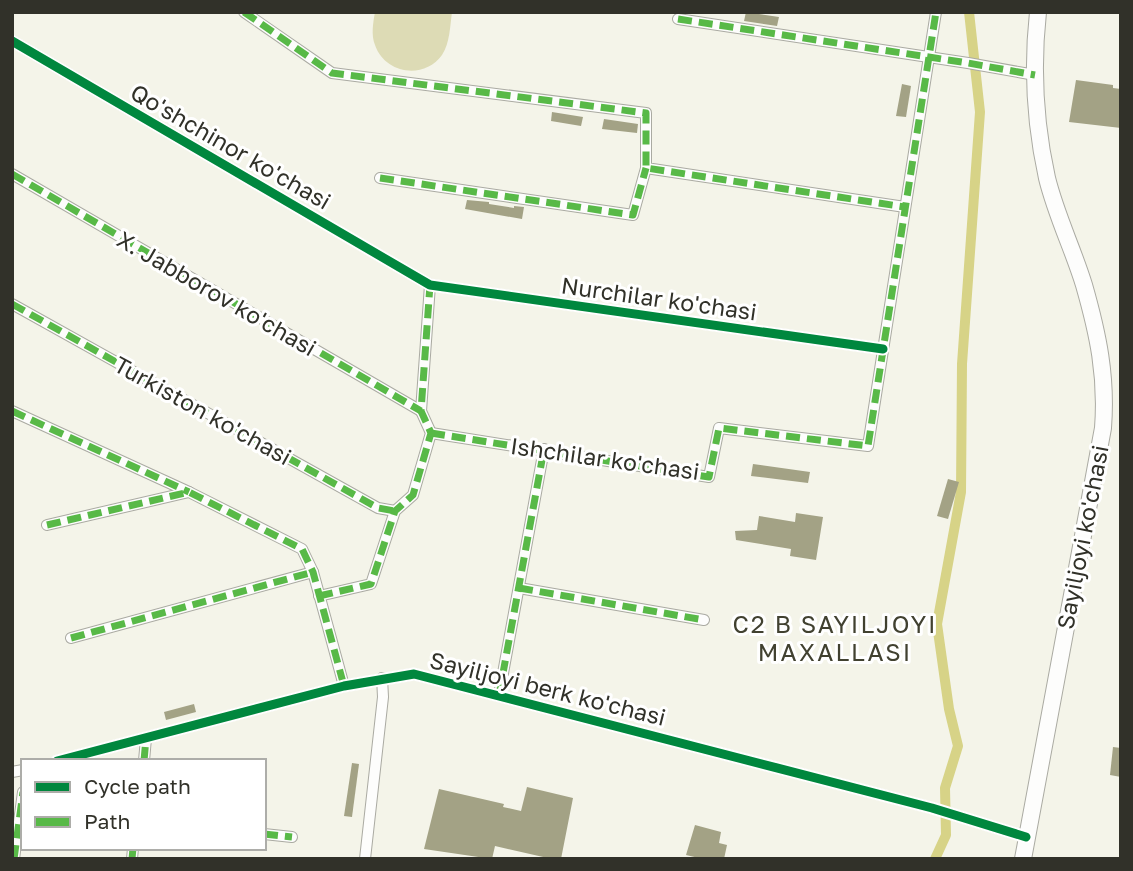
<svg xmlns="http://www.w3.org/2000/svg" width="1133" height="871" font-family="'Golos Text',sans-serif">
	<rect width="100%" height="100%" fill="#f4f4e9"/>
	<path fill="#dddbb5" d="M375,12h77c-2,14 -2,31 -10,43 -18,25 -57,19 -67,-10 -4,-10 -2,-22 0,-33z"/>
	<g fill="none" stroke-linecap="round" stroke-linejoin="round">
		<path stroke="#d7d387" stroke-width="10" d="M935,859l11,-24 -1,-47 13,-42 -9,-37 -12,-85 24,-132 1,-128 18,-252 -11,-100"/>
	</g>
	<g fill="#a3a285">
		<path d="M746,12l33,5 -2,9 -33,-5z"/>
		<path d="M1076,80l37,5v3l8,1v39l-52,-6z"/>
		<path d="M902,84l9,2 -5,31 -10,-1z"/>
		<path d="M552,112l31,5 -2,9 -30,-5z"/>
		<path d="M604,119l34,5 -1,9 -35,-4z"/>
		<path d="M467,200l22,2v2l25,4v-2l10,1 -2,12 -57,-10z"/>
		<path d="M753,464l57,8 -2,11 -57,-7z"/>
		<path d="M948,479l11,3 -11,37 -11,-3z"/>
		<path d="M796,513l27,4 -7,43 -26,-4 1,-7 -55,-9 -1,-9 22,-1 2,-14 36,6z"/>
		<path d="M194,704l2,8 -30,8 -2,-8z"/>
		<path d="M1113,747l8,1v29l-11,-2z"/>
		<path d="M352,763l7,1 -7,53 -8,-1z"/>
		<path d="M527,787l46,11 -12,61h-9l-57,-13 -3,13 -68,-10 15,-60 65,15 -1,3 18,4z"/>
		<path d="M695,825l26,7 -2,11 8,2 -3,14h-21l-17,-4z"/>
	</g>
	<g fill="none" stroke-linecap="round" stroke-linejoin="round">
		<defs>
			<g id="street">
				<path d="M244,12l88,61 314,40v55l259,39"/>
				<path d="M678,19l290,44 67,12"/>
				<path d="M12,41l418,244 453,64"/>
				<path d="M12,174l409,237"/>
				<path d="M380,178l253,37 13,-47"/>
				<path d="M12,304l366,204 17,3"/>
				<path d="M12,411l177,81"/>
				<path d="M431,433l278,44 10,-49 149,18 68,-434"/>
				<path d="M47,525l142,-33 113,57 11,23 31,114"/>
				<path d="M519,588l185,32"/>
				<path d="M319,596l52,-12 24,-73 18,-16 18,-62 -10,-22 9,-126"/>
				<path d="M71,638l242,-66"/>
				<path d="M499,695l45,-246"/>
				<path d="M57,761l287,-75 70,-12 518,134 94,29"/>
				<path d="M144,761l2,-23"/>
				<path d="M12,772l11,-2"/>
				<path d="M264,834l28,3"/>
				<path d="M14,859l9,-67"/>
				<path d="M132,859l1,-11"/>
				<path d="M365,859l18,-162 -1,-19"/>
			</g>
			<path id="secondary" d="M1023,859l80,-431c4,-52 -5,-94 -19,-143 -11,-36 -28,-70 -37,-107 -12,-54 -15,-111 -9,-166"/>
		</defs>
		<use href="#street" stroke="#aaaaa2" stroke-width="12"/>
		<use href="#secondary" stroke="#aaaaa2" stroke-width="18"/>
		<use href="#street" stroke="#fdfdfc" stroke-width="10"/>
		<use href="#secondary" stroke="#fdfdfc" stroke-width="16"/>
		<g stroke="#58b947" stroke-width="7" stroke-dasharray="14 7" stroke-linecap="butt">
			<path d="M244,12l88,61 314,40v55l259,39"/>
			<path d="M678,19l290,44 67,12"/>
			<path d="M12,174l409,237"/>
			<path d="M380,178l253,37 13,-47"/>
			<path d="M12,304l366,204 17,3"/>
			<path d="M12,411l177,81"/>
			<path d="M431,433l278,44 10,-49 149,18 68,-434"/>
			<path d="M47,525l142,-33 113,57 11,23 31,114"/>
			<path d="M519,588l185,32"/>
			<path d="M319,596l52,-12 24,-73 18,-16 18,-62 -10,-22 9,-126"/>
			<path d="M71,638l242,-66"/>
			<path d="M499,695l45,-246"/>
			<path d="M144,761l2,-23"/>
			<path d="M264,834l28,3"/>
			<path d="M14,859l9,-67"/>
			<path d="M132,859l1,-11"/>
		</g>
		<defs>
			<g id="cycleway">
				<path d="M12,41l418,244 453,64"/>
				<path d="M57,761l287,-75 70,-12 518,134 94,29"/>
			</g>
		</defs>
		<use href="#cycleway" stroke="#fff" stroke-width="13"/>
		<use href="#cycleway" stroke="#00873e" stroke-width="9"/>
	</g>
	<g text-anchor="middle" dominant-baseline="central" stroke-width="6" stroke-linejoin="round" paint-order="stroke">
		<g font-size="23" fill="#313129" stroke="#fff">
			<text transform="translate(231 146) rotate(30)">Qo'shchinor ko'chasi</text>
			<text transform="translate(217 293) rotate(30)">X. Jabborov ko'chasi</text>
			<text transform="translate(659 298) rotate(8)">Nurchilar ko'chasi</text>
			<text transform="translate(203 410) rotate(29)">Turkiston ko'chasi</text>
			<text transform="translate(605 458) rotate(8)">Ishchilar ko'chasi</text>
			<text transform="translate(1082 537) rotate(-79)">Sayiljoyi ko'chasi</text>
			<text transform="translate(548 688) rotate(14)">Sayiljoyi berk ko'chasi</text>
		</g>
		<g font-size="24" letter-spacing="2" fill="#414130" stroke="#fff">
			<text x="835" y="623">C2 B SAYILJOYI<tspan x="835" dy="28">MAXALLASI</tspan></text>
		</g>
	</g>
	<rect width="1133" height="871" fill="none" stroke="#313129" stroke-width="28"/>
	<rect x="21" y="759" width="245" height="91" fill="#ffffff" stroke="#adada9" stroke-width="2"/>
	<rect x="35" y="782" width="35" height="10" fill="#00873e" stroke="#adada9" stroke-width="2"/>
	<text x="84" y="794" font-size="21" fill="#313129">Cycle path</text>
	<rect x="35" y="817" width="35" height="10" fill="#58b947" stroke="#adada9" stroke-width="2"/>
	<text x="84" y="829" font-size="21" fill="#313129">Path</text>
</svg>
